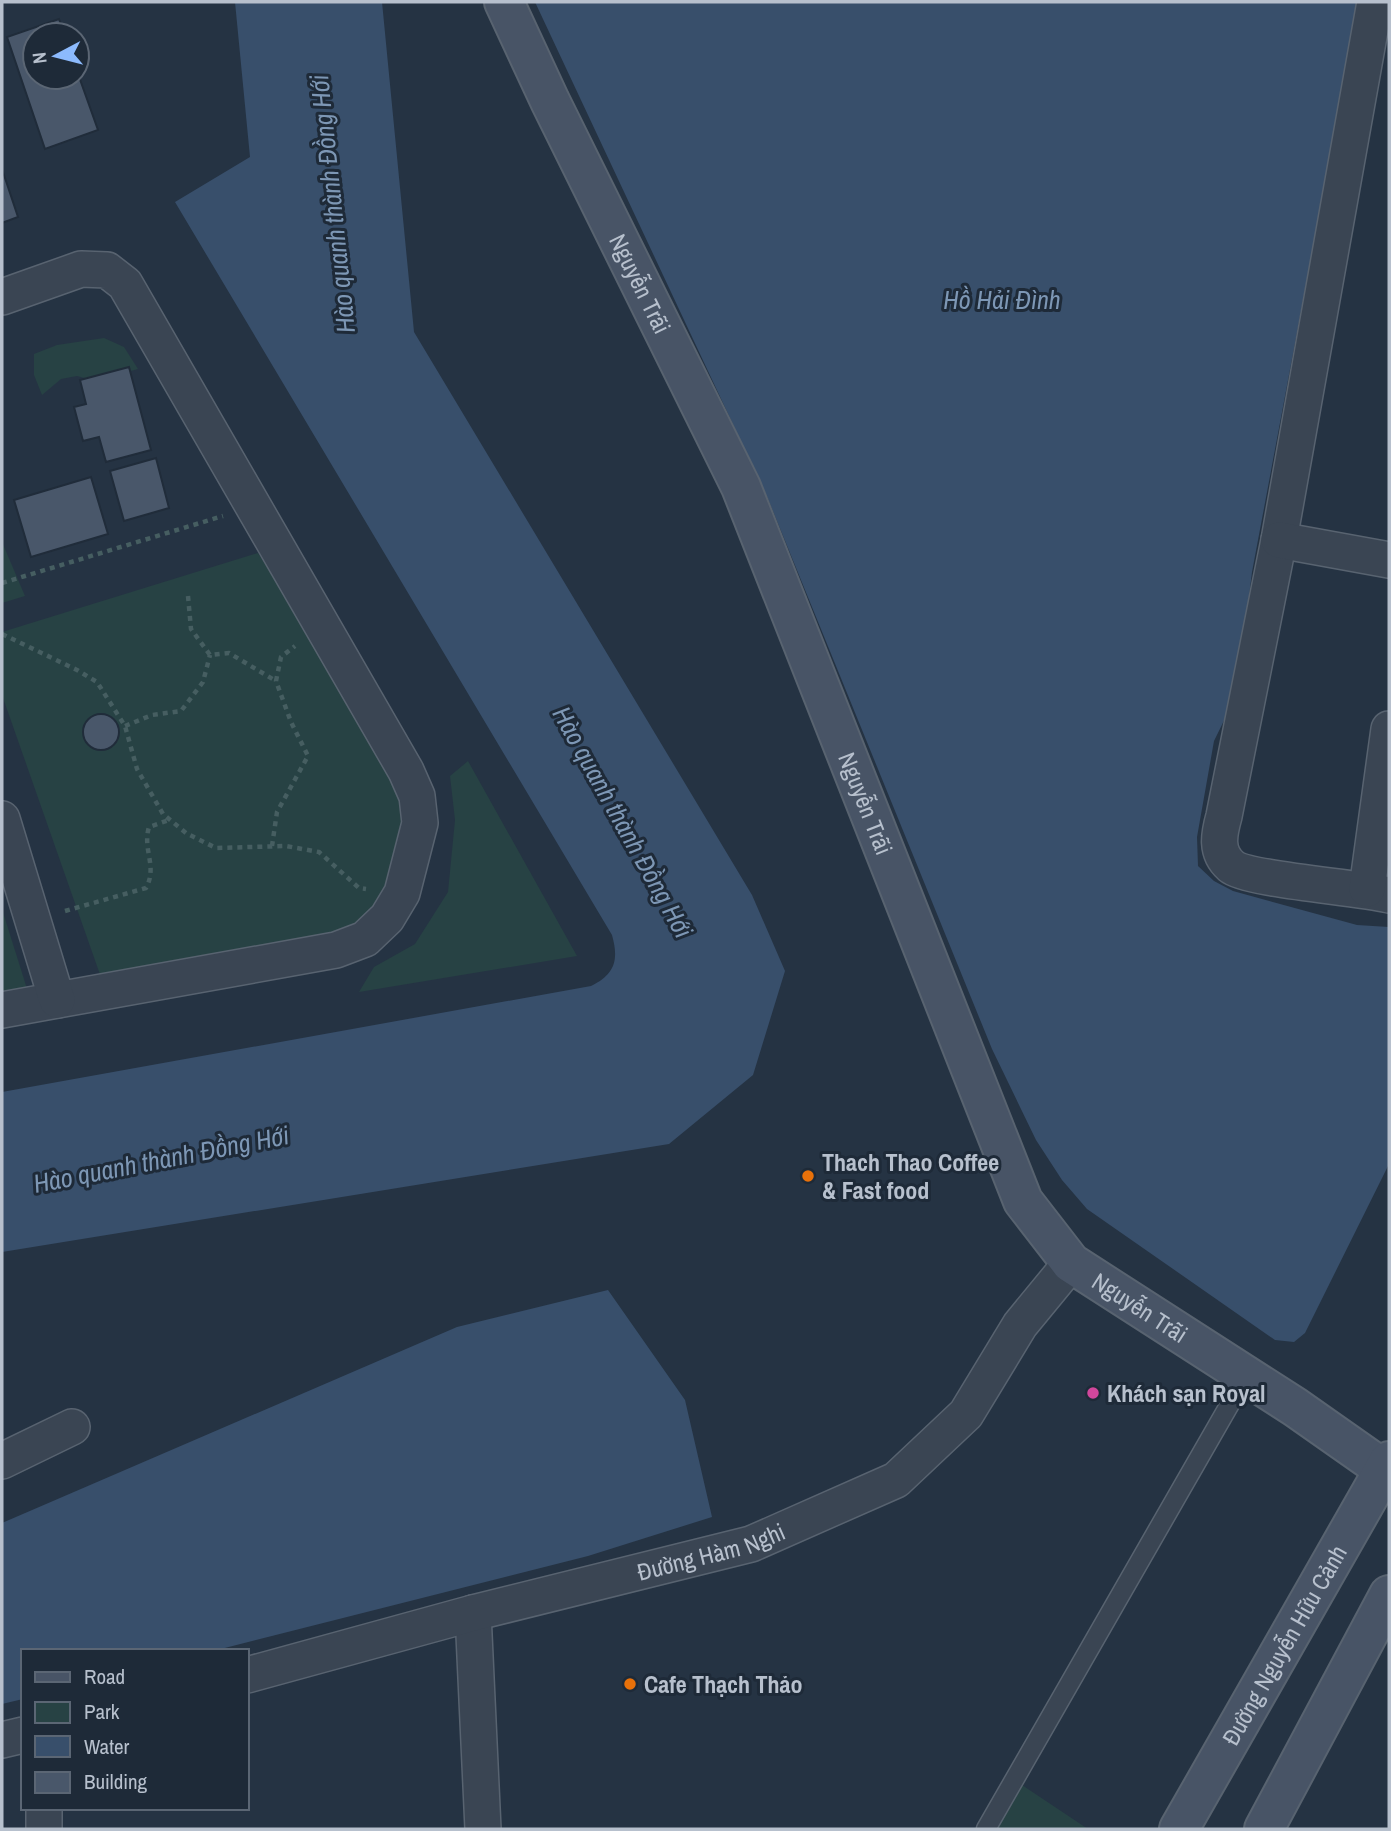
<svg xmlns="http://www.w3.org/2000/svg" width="1391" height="1831" font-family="'Archivo Narrow',sans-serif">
	<rect width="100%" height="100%" fill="#253343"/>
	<g fill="#274244">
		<path d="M104,338l20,9 14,22 -43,12 -18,-5 -16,3 -19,16 -8,-20v-21l23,-9z"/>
		<path d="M2,542l23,54 -23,7z"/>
		<path d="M258,553l94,144 47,101 7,35 -5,29 -34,64 -263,60 -102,-291v-63z"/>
		<path d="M468,761l109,195 -218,36 15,-25 41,-23 33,-52 7,-72 -5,-44z"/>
		<path d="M2,909l26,83 -26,5z"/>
		<path d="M1016,1781l72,48h-104z"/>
	</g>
	<g fill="#384f6b">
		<path d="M235,2h147l32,330 338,563 33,76 -32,104 -84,69 -667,108v-160l589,-106c24,-12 28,-26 21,-51l-437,-733 75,-45z"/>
		<path d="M535,2h824l-107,570 -15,122 -23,47 -17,96 1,29 16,15 19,10 124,34 32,2v237l-84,169 -11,9 -19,-2 -188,-131 -25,-29 -26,-40 -44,-91 -224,-550z"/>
		<path d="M608,1290l77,110 27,117 -124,39 -375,95h-190v48l-21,5v-181l455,-196z"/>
	</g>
	<g fill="#49576a" stroke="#202c3a" stroke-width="2">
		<path d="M59,19l6,16h-30v42h42v-6l21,59 -53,19 -38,-112z"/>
		<path d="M3,172l15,45 -16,6v-50z"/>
		<path d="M129,367l22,83 -45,12 -7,-25 -16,4 -9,-34 12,-3 -6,-24z"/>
		<path d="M156,458l13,50 -45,13 -14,-50z"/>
		<path d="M91,477l17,57 -77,23 -17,-57z"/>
		<circle cx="101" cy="732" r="18"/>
	</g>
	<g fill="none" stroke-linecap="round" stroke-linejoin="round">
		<defs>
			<path id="lane" d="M986,1829l260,-453"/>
			<g id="street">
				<path d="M1375,2l-96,538 -55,276c-5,18 -9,36 7,50 16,14 128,21 158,29"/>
				<path d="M2,297l79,-28 26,1 18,14 281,487 11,25 3,27 -18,70 -15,25 -22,21 -29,11 -334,60"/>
				<path d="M1279,540l110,20"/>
				<path d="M2,819l55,181"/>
				<path d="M1367,889l22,-160"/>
				<path d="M2,1461l70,-34"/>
				<path d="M473,1613l10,216"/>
				<path id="s1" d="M247,1675l226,-62 278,-69 145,-64 70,-66 54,-89 51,-62"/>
				<path d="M2,1740l21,-5"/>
				<path d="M44,1808v21"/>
			</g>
			<g id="secondary">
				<path id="s2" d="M504,2l46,99 191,386 282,714 48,62 224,144 94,66"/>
				<path id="s3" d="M1179,1829l210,-368"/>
				<path d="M1264,1829l125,-234"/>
			</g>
		</defs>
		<use href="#lane" stroke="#586370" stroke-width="21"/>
		<use href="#street" stroke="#586370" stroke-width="38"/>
		<use href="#secondary" stroke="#586370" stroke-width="42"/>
		<g stroke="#465e61" stroke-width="4.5" stroke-dasharray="5 5" stroke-linecap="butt">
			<path d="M2,583l221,-67"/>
			<path d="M188,596l3,33 19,26 19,-2 47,28"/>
			<path d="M2,634l75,36 20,12 28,44 12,43 26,45 23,19 30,15 70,-2 33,6 40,36 7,1"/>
			<path d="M125,726l27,-11 29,-4 22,-29 7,-27"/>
			<path d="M272,846l5,-34 31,-56 -17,-34 -15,-41 5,-24 14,-11"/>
			<path d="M65,911l81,-23c12,-22 -4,-38 3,-61l20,-7"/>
		</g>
		<use href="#lane" stroke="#3a4553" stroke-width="18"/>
		<use href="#street" stroke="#3a4553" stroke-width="35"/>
		<use href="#secondary" stroke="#485466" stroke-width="38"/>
	</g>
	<g fill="#e8710a" stroke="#1e2a38" stroke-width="2.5">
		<circle cx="808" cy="1176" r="7"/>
		<circle cx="630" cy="1684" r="7"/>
	</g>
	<circle fill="#d1479c" stroke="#1e2a38" stroke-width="2.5" cx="1093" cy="1393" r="7"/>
	<g text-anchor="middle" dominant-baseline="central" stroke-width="6" stroke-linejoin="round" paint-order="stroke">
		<g font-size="24" fill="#b7c0cd" stroke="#1e2a38">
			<text stroke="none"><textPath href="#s2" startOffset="313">Nguyễn Trãi</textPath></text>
			<text stroke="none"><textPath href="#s2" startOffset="880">Nguyễn Trãi</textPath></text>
			<text stroke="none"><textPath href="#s2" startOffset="1468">Nguyễn Trãi</textPath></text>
			<text stroke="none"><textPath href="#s1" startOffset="480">Đường Hàm Nghi</textPath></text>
			<text stroke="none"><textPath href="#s3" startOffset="212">Đường Nguyễn Hữu Cảnh</textPath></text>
		</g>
		<g font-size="24" font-weight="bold" fill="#b7c0cd" stroke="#1e2a38" text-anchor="start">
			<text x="822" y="1162">Thach Thao Coffee<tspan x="822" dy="28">&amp; Fast food</tspan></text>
			<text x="1107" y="1393">Khách sạn Royal</text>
			<text x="644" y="1684">Cafe Thạch Thảo</text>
		</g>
		<g font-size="26" font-style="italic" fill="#7d97b5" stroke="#1e2a38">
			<text transform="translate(332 204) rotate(-96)">Hào quanh thành Đồng Hới</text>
			<text x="1002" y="299">Hồ Hải Đình</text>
			<text transform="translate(623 822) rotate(61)">Hào quanh thành Đồng Hới</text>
			<text transform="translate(161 1159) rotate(-11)">Hào quanh thành Đồng Hới</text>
		</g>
	</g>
	<rect width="1391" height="1831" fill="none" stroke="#b7c0cd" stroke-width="7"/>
	<rect x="21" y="1649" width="228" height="161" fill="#1e2a38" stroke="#5b6674" stroke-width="2"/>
	<rect x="35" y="1672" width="35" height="10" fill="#485466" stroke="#5b6674" stroke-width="2"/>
	<text x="84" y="1684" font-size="21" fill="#b7c0cd">Road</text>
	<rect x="35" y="1702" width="35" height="21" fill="#274244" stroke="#5b6674" stroke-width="2"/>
	<text x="84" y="1719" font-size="21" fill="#b7c0cd">Park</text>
	<rect x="35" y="1736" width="35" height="21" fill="#384f6b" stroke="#5b6674" stroke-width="2"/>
	<text x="84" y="1754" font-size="21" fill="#b7c0cd">Water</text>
	<rect x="35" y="1772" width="35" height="21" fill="#49576a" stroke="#5b6674" stroke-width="2"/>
	<text x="84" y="1789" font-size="21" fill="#b7c0cd">Building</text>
	<g transform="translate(56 56) rotate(263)"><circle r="33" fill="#1e2a38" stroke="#5b6674" stroke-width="2"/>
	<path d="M0-5L12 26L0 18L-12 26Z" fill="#8cbafd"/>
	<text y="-10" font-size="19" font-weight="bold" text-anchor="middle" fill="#b7c0cd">N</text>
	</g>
</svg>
